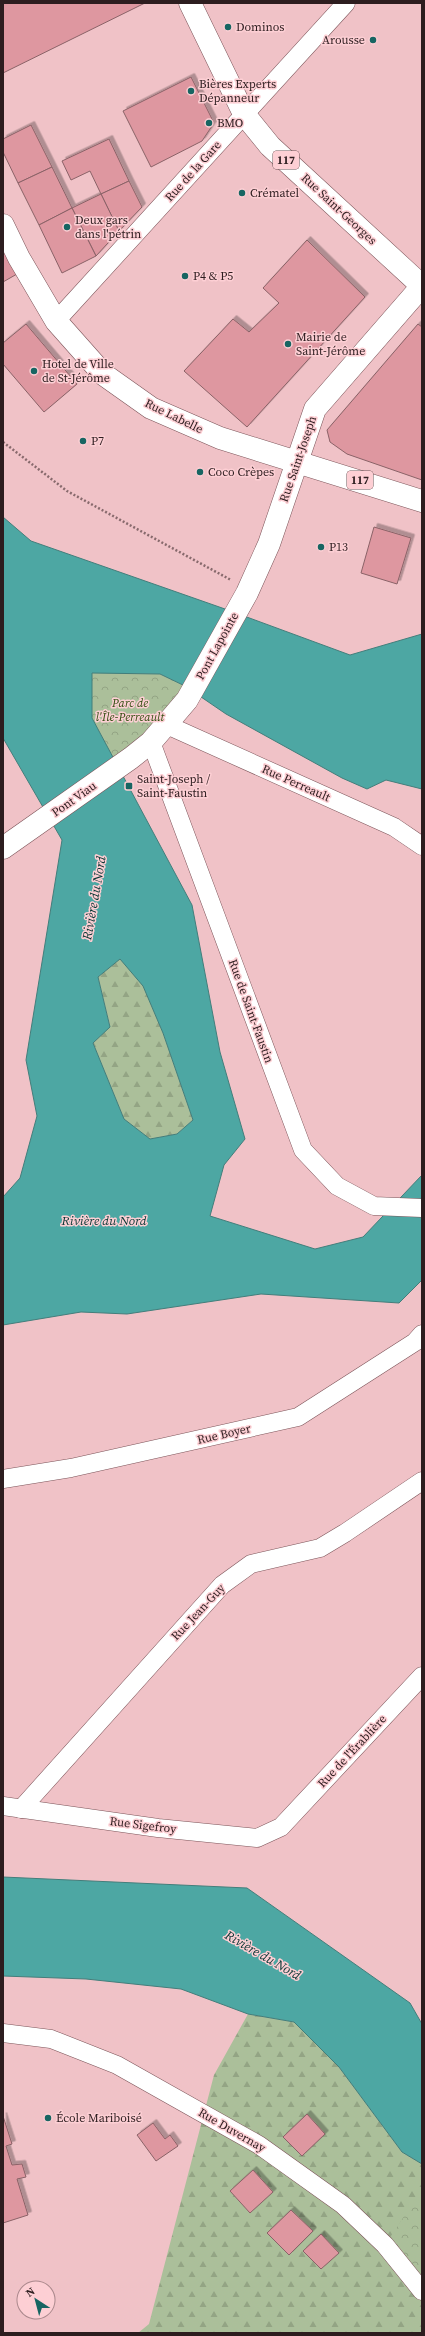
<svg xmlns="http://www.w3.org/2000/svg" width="425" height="2336" font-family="'Source Serif 4',serif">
	<defs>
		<pattern id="forest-firs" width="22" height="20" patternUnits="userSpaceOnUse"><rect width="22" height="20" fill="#abbf9a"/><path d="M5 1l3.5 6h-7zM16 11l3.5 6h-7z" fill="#93a484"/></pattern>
		<pattern id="park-crowns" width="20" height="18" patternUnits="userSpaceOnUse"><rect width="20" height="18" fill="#abbf9a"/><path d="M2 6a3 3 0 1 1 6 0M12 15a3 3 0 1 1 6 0" fill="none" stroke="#93a484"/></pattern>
		<filter id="shadow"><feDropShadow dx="3.5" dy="-3.5" stdDeviation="0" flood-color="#0004"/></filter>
	</defs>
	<rect width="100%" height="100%" fill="#f0c2c7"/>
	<g fill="url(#forest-firs)">
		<path d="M120,958l23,27 20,48 30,87 -16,14 -27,5 -26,-20 -31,-76 17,-17 -12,-49z"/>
		<path d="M248,2014l46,8 45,45 63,85 20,12v169h-284l11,-9 65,-249z"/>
	</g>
	<g fill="url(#park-crowns)">
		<path d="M92,672l68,2 25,12 -18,39 -52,37 -23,-44z"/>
		<path d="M422,2189v101l-37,-45z"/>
	</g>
	<g fill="#4da7a3" stroke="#437e7b" fill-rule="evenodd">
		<path d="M3,517l28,24 194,68 125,46 72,-21v155l-36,-9 -19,9 -25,-11 -116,-64 -41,-28 -25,-12 -68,-1v45l100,187 28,147 25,87 -21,26 -14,51 105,33 48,-12 59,-62v105l-23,23 -138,-9 -134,20 -46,-2 -78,13v-128l17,-19 17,-62 -11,-56 36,-220 -59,-102zM120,959l23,27 20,47 30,87 -16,14 -27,5 -26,-20 -31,-76 17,-16 -12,-50z"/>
		<path d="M3,1877l244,11 163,115 12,21v140l-20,-12 -63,-85 -45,-45 -46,-8 -67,-25 -95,-10 -83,-3z"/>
	</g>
	<g fill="#de97a0" stroke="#8a6267" filter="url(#shadow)">
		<path d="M3,3h142l-142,70z"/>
		<path d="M191,77l23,46 -12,18 -51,26 -28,-56z"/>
		<path d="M31,125l21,42 -34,16 -15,-31v-13z"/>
		<path d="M109,139l20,42 -28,13 -11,-23 -19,9 -9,-19z"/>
		<path d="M52,167l20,41 -33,17 -21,-42z"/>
		<path d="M129,181l13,26 -23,24 -18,-37z"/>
		<path d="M101,194l18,37 -23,25 -24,-48z"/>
		<path d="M72,208l24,48 -34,17 -23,-48z"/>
		<path d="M307,240l58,57 -118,130 -63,-56 49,-52 16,13 30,-29 -16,-15z"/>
		<path d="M3,248l14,26 -14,8z"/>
		<path d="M26,324l51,60 -33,28 -41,-48v-21z"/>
		<path d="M418,324l4,3v153l-75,-26 -17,-12 -3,-12z"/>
		<path d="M374,527l37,11 -14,46 -36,-11z"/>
		<path d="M307,2114l18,20 -23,22 -19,-19z"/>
		<path d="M3,2116l9,28 -6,2 6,19 10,-1 4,13 -9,2 11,36 -25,8z"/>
		<path d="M153,2123l12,16 5,-4 8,11 -22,15 -19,-26z"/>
		<path d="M253,2170l20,22 -23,21 -20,-22z"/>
		<path d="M291,2210l22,21 -24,24 -22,-22z"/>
		<path d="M321,2234l18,19 -18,16 -18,-18z"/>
	</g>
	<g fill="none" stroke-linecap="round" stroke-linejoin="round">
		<defs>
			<g id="minor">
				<path d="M56,321l290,-318"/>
				<path d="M167,725l227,102 28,19"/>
				<path d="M151,742l152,408 34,36 37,20 48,2"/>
				<path d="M3,1479l68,-11 227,-51 117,-75 7,-8"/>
				<path d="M3,1806l155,22 99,10 24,-11 141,-151"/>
				<path d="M21,1809l201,-224 29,-21 69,-16 25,-15 77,-52"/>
				<path d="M3,2033l48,6 66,26 142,80 84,60 42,40 37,46"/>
			</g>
			<path id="tertiary" d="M3,848l128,-90 20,-16 36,-42 60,-107 22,-49 46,-135 107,-123"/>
			<g id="primary">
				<path d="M190,3l54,111 26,32 152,140"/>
				<path d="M3,225l16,33 37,63 47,53 48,34 69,30 202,63"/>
			</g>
		</defs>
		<use href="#minor" stroke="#7c5459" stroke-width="19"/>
		<use href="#tertiary" stroke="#7c5459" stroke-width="23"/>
		<use href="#primary" stroke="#7c5459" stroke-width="23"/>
		<path stroke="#886a6d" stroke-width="2.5" stroke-dasharray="2 2" stroke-linecap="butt" d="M3,442l64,49 164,89"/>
		<use href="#minor" stroke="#fff" stroke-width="18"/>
		<use href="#tertiary" stroke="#fff" stroke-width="22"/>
		<use href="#primary" stroke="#fff" stroke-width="22"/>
	</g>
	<g fill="#176562" stroke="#fdcfd4" stroke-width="1.5">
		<circle cx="228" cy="27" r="4"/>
		<circle cx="373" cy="40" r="4"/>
		<circle cx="191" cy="91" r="4"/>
		<circle cx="209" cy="123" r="4"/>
		<circle cx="242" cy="193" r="4"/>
		<circle cx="67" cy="227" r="4"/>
		<circle cx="185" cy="276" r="4"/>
		<circle cx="288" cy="344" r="4"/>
		<circle cx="34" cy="371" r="4"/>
		<circle cx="83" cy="441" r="4"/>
		<circle cx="200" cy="472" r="4"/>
		<circle cx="321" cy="547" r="4"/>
		<rect x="125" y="782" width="8" height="8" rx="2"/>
		<circle cx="48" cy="2118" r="4"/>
	</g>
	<g text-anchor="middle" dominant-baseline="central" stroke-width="3" stroke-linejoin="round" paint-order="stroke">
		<g fill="#fdcfd4" stroke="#6b5255" stroke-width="1">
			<rect x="273" y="151" width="26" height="18" rx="3"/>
			<rect x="347" y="471" width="26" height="18" rx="3"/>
		</g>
		<g font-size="11" font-weight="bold" fill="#2d1d1f">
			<text x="286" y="160">117</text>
			<text x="360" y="480">117</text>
		</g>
		<g font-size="12" fill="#2d1d1f" stroke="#fdcfd4" text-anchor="start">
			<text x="236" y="27">Dominos</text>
			<text x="365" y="40" text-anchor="end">Arousse</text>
			<text x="199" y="84">Bières Experts<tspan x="199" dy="14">Dépanneur</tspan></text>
			<text x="217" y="123">BMO</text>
			<text x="250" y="193">Crématel</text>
			<text x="75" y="220">Deux gars<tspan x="75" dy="14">dans l'pétrin</tspan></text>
			<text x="193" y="276">P4 &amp; P5</text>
			<text x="296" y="337">Mairie de<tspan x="296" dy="14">Saint-Jérôme</tspan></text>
			<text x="42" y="364">Hotel de Ville<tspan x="42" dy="14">de St-Jérôme</tspan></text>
			<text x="91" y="441">P7</text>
			<text x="208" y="472">Coco Crèpes</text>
			<text x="329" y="547">P13</text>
			<text x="137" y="779">Saint-Joseph /<tspan x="137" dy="14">Saint-Faustin</tspan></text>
			<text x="56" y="2118">École Mariboisé</text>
		</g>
		<g font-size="12" fill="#2d1d1f" stroke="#fdcfd4">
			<text transform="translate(193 171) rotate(-48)">Rue de la Gare</text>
			<text transform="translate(339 209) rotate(43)">Rue Saint-Georges</text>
			<text transform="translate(174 416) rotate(26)">Rue Labelle</text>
			<text transform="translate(298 459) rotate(-71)">Rue Saint-Joseph</text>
			<text transform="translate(217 646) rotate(-61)">Pont Lapointe</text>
			<text transform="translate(296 783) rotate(24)">Rue Perreault</text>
			<text transform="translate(74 799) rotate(-35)">Pont Viau</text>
			<text transform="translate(251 1011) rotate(70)">Rue de Saint-Faustin</text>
			<text transform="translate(224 1434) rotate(-13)">Rue Boyer</text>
			<text transform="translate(198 1612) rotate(-47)">Rue Jean-Guy</text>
			<text transform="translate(352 1751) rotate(-47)">Rue de l'Érablière</text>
			<text transform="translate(143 1825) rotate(7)">Rue Sigefroy</text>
			<text transform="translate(232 2130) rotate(30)">Rue Duvernay</text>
		</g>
		<g font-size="12" font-style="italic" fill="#334f12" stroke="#fdcfd4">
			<text x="130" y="703">Parc de<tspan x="130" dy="14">l'Île-Perreault</tspan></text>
		</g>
		<g font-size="13" font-style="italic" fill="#093634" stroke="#fdcfd4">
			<text transform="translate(94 898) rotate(-80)">Rivière du Nord</text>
			<text x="104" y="1220">Rivière du Nord</text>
			<text transform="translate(263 1955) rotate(30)">Rivière du Nord</text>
		</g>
	</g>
	<rect width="425" height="2336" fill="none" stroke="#2d1d1f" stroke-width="8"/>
	<g transform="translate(36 2300) rotate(324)"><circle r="19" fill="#fdcfd4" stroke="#aa888c"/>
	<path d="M0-3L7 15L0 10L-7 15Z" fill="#176562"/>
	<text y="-6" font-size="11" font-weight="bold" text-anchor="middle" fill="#2d1d1f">N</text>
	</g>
</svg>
